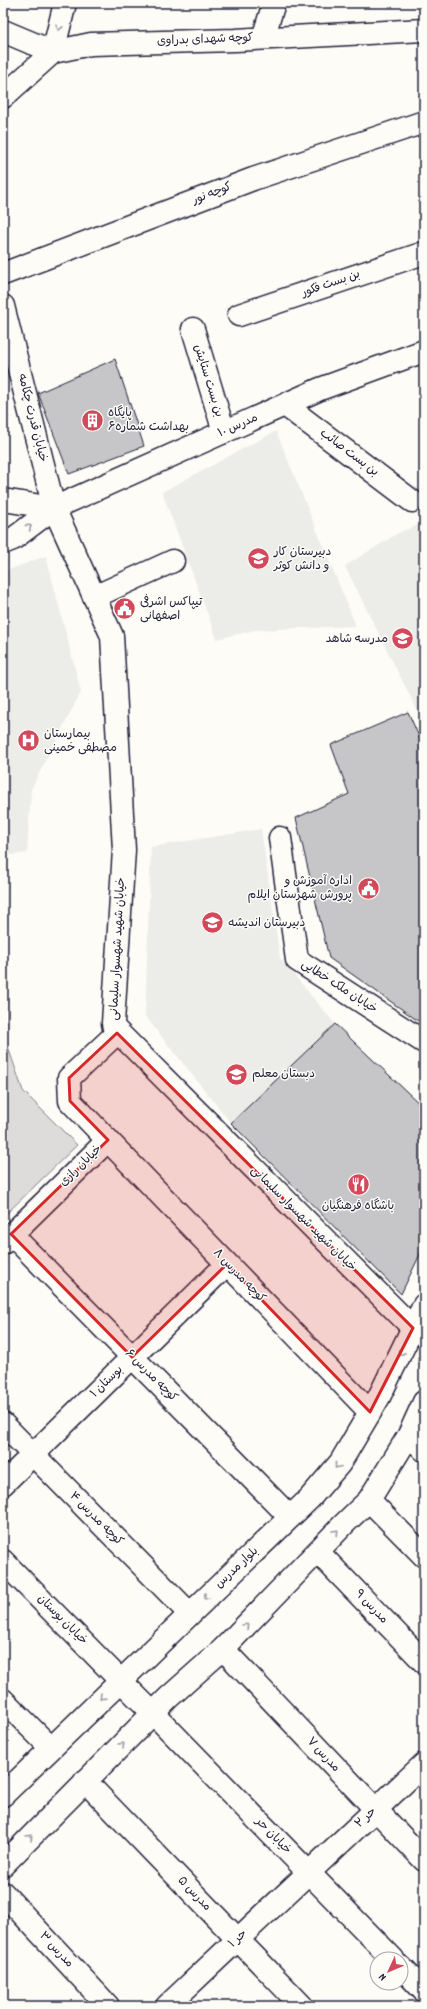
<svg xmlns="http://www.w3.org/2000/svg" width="427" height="2009" font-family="Dekko,'Playpen Sans Arabic',sans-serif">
	<rect width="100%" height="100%" fill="#fdfcf7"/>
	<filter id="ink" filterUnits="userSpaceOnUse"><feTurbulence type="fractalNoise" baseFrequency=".025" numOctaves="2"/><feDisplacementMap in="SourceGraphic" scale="8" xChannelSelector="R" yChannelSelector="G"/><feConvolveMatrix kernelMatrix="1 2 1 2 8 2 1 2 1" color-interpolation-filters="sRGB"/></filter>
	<g filter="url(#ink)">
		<g fill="#ecece9">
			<path d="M276,431l80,195 -101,4 -38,9 -55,-147z"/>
			<path d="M424,523v188l-5,3 -74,-148 55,-34z"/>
			<path d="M46,556l35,136 -50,97 -4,64 -24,3v-284z"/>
			<path d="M261,829l19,129 55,66 -104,99 -86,-107 6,-169z"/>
		</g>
		<path fill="#dddcdb" stroke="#807f8b" d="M3,873h2l2,171 16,47 54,54 -74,72z"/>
		<g fill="#c6c6c8" stroke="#22223b">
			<path d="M115,359l29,87 -75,28 -31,-81z"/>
			<path d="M408,712l16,36v277l-95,-67 -33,-140 53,-24 -18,-49z"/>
			<path d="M335,1024l89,84v138l-23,48 -170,-171z"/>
		</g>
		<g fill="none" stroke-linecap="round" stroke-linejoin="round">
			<defs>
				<g id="minor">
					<path d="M3,31l50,21 12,-49"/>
					<path d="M263,38l11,-35"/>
					<path d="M3,97l50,-45 38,-8 144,-4 189,-10"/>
					<path d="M3,274l250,-95 171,-57"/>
					<path d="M3,306l51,202 58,128 12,214 -11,173 1,5 299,300"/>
					<path d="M239,315l185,-62"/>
					<path d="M193,329l31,103"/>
					<path d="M285,405l127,96"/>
					<path d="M3,500l51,8"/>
					<path d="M3,543l10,-4 41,-31 266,-119 104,-38"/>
					<path d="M94,597l79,-36"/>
					<path d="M280,838l17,122 127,82"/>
					<path d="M117,1033l-48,45 1,23 300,311"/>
					<path d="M11,1234l279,283"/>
					<path d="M3,1243l105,-103"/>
					<path d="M3,1424l186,189"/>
					<path d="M409,1435l15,15"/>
					<path d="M3,1484l224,-220"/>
					<path d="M369,1500l55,56"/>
					<path d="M318,1552l106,110"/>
					<path d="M3,1561l117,119"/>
					<path d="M223,1649l201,211"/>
					<path d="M3,1700l47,47"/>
					<path d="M153,1713l240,246"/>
					<path d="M85,1781l217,225"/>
					<path d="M3,1893l105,113"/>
					<path d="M401,1967l23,24"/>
					<path d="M167,2006l257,-242"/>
				</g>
				<g id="major">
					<path d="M120,1680l33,33"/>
					<path d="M3,1795l307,-297 30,-35 39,-66 45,-92"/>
					<path d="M3,1865l165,-167 55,-49 121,-125 25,-24 40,-65 15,-33"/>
				</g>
			</defs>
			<use href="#minor" stroke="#22223b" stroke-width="25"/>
			<use href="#major" stroke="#22223b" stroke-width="25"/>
			<use href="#minor" stroke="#fdfcf7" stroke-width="22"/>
			<use href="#major" stroke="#fdfcf7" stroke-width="22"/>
		</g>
		<defs><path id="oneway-chevron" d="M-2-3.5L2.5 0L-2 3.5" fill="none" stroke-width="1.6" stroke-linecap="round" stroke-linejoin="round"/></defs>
		<g stroke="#9a9aa2">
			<use href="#oneway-chevron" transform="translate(59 28) rotate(103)"/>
			<use href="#oneway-chevron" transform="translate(29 527) rotate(-37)"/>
			<use href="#oneway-chevron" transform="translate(401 1353) rotate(116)"/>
			<use href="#oneway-chevron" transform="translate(337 1466) rotate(128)"/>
			<use href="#oneway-chevron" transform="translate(336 1532) rotate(-47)"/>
			<use href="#oneway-chevron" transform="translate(206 1597) rotate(137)"/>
			<use href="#oneway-chevron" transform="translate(246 1626) rotate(-46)"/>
			<use href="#oneway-chevron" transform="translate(102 1697) rotate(136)"/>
			<use href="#oneway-chevron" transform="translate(122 1745) rotate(-45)"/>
			<use href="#oneway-chevron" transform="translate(30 1837) rotate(-46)"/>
		</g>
	</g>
	<path fill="#d62828" fill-opacity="0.2" stroke="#d62828" stroke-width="3" stroke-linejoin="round" d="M117,1033l296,295 -43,84 -143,-148 -95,93 -121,-123 97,-94 -38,-39 -1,-23z"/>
	<defs>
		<symbol id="building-disc" viewBox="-11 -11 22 22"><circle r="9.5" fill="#d1495b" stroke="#fdfcf7"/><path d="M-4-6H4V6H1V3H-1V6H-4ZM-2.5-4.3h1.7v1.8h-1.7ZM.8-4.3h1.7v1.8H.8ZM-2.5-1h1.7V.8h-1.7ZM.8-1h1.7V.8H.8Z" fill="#fff"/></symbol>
		<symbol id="school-disc" viewBox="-11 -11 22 22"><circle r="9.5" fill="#d1495b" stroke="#fdfcf7"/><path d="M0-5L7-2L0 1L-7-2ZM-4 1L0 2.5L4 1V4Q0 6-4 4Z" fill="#fff"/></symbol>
		<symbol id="civic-disc" viewBox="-11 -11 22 22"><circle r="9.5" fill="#d1495b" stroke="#fdfcf7"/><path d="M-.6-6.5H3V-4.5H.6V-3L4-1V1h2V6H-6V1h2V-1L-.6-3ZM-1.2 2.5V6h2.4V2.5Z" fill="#fff"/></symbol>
		<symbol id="hospital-disc" viewBox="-11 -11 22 22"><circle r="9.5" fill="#d1495b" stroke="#fdfcf7"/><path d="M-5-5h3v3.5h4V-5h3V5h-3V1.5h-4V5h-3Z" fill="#fff"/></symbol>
		<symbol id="restaurant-disc" viewBox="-11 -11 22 22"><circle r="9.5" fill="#d1495b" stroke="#fdfcf7"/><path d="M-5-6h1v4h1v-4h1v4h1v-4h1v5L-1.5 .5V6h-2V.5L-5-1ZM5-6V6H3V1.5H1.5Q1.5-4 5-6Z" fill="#fff"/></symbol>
	</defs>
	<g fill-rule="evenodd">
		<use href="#building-disc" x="80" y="408" width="25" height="25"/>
		<use href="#school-disc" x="246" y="546" width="25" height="25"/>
		<use href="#civic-disc" x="112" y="596" width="25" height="25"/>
		<use href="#school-disc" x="390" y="626" width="25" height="25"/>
		<use href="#hospital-disc" x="16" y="728" width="25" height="25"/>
		<use href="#civic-disc" x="356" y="876" width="25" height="25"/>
		<use href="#school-disc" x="200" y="910" width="25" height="25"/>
		<use href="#school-disc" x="224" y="1062" width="25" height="25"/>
		<use href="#restaurant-disc" x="346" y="1172" width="25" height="25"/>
	</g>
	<g text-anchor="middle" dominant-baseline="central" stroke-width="3" stroke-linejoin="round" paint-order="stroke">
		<g font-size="12" fill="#22223b" stroke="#fdfcf7">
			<text transform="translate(205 40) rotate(-2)">کوچه شهدای بدراوی</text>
			<text transform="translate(212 194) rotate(-21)">کوچه نور</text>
			<text transform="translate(331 284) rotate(-19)">بن بست فکور</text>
			<text transform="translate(208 381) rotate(73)">بن بست ستایش</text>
			<text transform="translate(32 418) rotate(76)">خیابان قدرت چکامه</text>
			<text transform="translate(238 426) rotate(-24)">مدرس ۱۰</text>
			<text transform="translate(349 453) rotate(37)">بن بست صائب</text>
			<text transform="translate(118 949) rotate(-87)">خیابان شهید شهسوار سلیمانی</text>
			<text transform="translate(339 987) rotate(33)">خیابان ملک خطایی</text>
			<text transform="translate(81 1166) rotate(-44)">خیابان رازی</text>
			<text transform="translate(303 1219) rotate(45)">خیابان شهید شهسوار سلیمانی</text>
			<text transform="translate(239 1276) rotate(46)">کوچه مدرس ۸</text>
			<text transform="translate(151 1376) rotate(45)">کوچه مدرس ۶</text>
			<text transform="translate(107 1382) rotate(-44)">بوستان ۱</text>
			<text transform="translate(96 1519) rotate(45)">کوچه مدرس ۴</text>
			<text transform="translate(237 1568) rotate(-43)">بلوار مدرس</text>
			<text transform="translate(371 1607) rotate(46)">مدرس ۹</text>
			<text transform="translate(62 1620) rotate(45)">خیابان بوستان</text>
			<text transform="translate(323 1755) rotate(47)">مدرس ۷</text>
			<text transform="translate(366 1818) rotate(-43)">حر ۲</text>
			<text transform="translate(273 1836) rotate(46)">خیابان حر</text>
			<text transform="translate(194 1894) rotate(46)">مدرس ۵</text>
			<text transform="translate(238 1939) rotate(-43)">حر ۱</text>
			<text transform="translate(56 1950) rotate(47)">مدرس ۳</text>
		</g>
		<g font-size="12" fill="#22223b" stroke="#fdfcf7" text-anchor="start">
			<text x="108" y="413">پایگاه<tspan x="108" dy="14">بهداشت شماره۶</tspan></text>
			<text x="274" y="552">دبیرستان کار<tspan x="274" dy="14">و دانش کوثر</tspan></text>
			<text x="140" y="602">تیپاکس اشرفی<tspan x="140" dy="14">اصفهانی</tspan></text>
			<text x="388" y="639" text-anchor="end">مدرسه شاهد</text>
			<text x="44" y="734">بیمارستان<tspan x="44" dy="14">مصطفی خمینی</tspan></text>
			<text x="352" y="881" text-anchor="end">اداره آموزش و<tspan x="352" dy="14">پرورش شهرستان ایلام</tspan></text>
			<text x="228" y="923">دبیرستان اندیشه</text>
			<text x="252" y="1074">دبستان معلم</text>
			<text x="358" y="1206" text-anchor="middle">باشگاه فرهنگیان</text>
		</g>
	</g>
	<rect width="427" height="2009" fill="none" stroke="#fdfcf7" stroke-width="16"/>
	<rect x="8" y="8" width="411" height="1993" fill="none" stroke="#22223b" stroke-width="1.5" filter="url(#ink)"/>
	<g transform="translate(389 1971) rotate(226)"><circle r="19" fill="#fdfcf7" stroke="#a5a5ac"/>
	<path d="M0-3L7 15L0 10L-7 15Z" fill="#d1495b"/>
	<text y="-6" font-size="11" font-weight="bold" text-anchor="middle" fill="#22223b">N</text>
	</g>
</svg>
